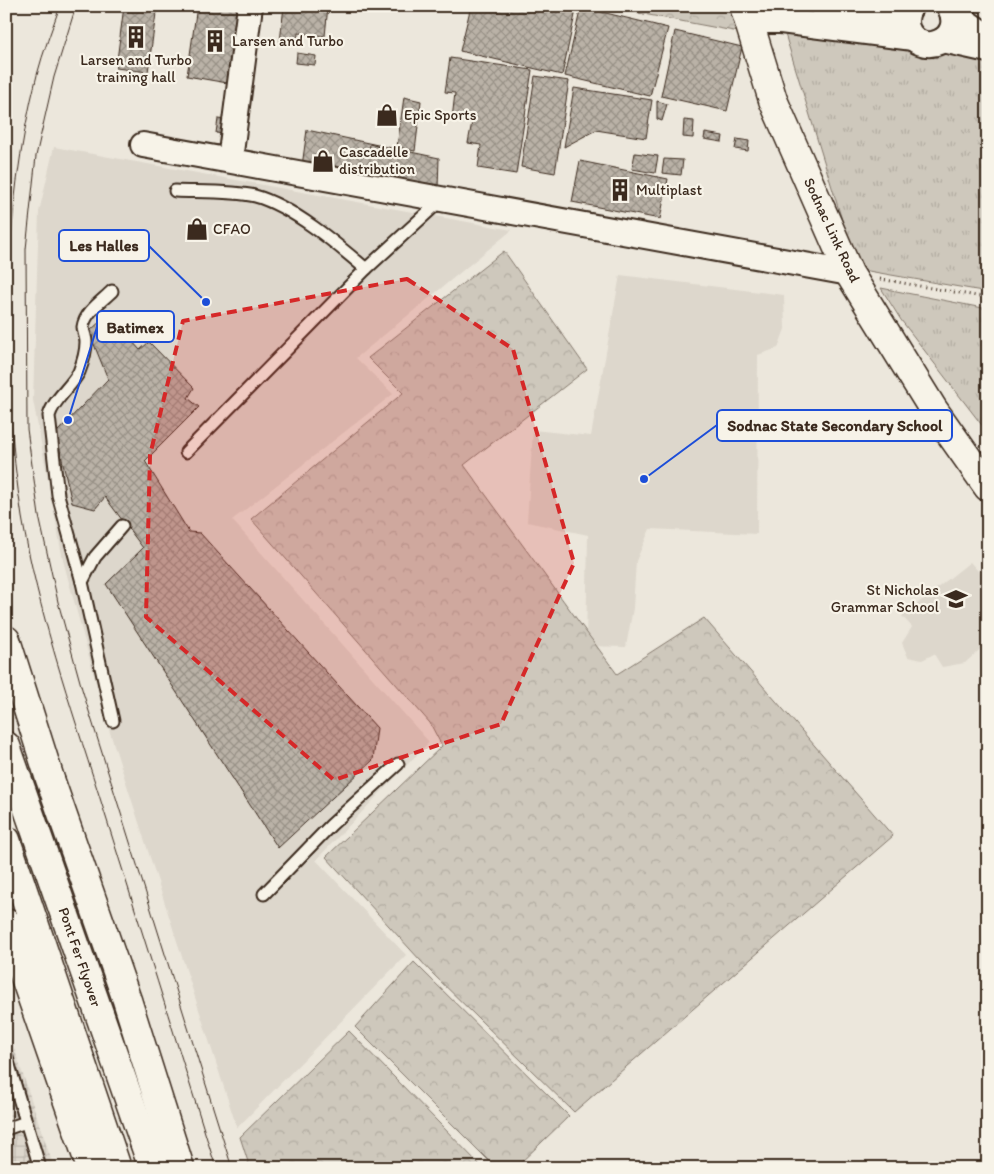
<svg xmlns="http://www.w3.org/2000/svg" width="994" height="1174" font-family="Itim,sans-serif">
	<defs>
		<pattern id="industrial-grid" width="8" height="8" patternUnits="userSpaceOnUse" patternTransform="scale(1.25)"><rect width="8" height="8" fill="#ddd7cc"/><path d="M0 4h8M4 0v8" fill="none" stroke="#bfb9af"/></pattern>
		<pattern id="grass-tufts" width="24" height="20" patternUnits="userSpaceOnUse" patternTransform="scale(1.25)"><rect width="24" height="20" fill="#cec8bc"/><path d="M3 7l-1-3M5 7V3M7 7l1-3M15 17l-1-3M17 17v-4M19 17l1-3" fill="none" stroke="#b2aca1"/></pattern>
		<pattern id="forest-crowns" width="20" height="18" patternUnits="userSpaceOnUse" patternTransform="scale(1.25)"><rect width="20" height="18" fill="#cec8bc"/><path d="M2 6a3 3 0 1 1 6 0M12 15a3 3 0 1 1 6 0" fill="none" stroke="#b2aca1"/></pattern>
		<pattern id="building-cross-hatch" width="8" height="8" patternUnits="userSpaceOnUse" patternTransform="scale(1.25)"><rect width="8" height="8" fill="#bab2a7"/><path d="M0 0l8 8M0 8l8-8" fill="none" stroke="#989187"/></pattern>
	</defs>
	<rect width="100%" height="100%" fill="#ece7dc"/>
	<filter id="ink" filterUnits="userSpaceOnUse"><feTurbulence type="fractalNoise" baseFrequency=".02" numOctaves="2"/><feDisplacementMap in="SourceGraphic" scale="10" xChannelSelector="R" yChannelSelector="G"/><feConvolveMatrix kernelMatrix="1 2 1 2 8 2 1 2 1" color-interpolation-filters="sRGB"/></filter>
	<g filter="url(#ink)">
		<g fill="#ddd7cc">
			<path d="M54,147l458,83 -156,128 37,36 -161,126 197,222 -113,118 90,95 -169,173 -131,-408 -43,-160 -30,-160 6,-188z"/>
			<path d="M620,275l164,20 1,34 -7,19 -20,7 -1,179 -107,-5 -14,32 -3,47 -7,39 -40,-1 2,-111 -61,-13 6,-92 58,6z"/>
			<path d="M970,562l18,20v60l-23,21 -23,4 -8,-13 -12,6 -14,-3 -6,-14 10,-16 -10,-11z"/>
		</g>
		<path fill="url(#industrial-grid)" d="M6,1024l48,144h-48z"/>
		<g fill="url(#grass-tufts)" stroke="#84796d">
			<path d="M781,21l207,35v236l-131,-23z"/>
			<path d="M881,288l107,21v124l-87,-113z"/>
		</g>
		<g fill="url(#forest-crowns)" stroke="#84796d">
			<path d="M601,6h130l8,26z"/>
			<path d="M504,251l83,118 -123,96 153,209 87,-56 189,218 -319,276 -143,-140 -105,-115 116,-111 -12,-23 -179,-204 152,-126 -35,-35z"/>
			<path d="M414,962l155,154 -54,52h-19l-141,-141z"/>
			<path d="M349,1031l134,137h-233l-10,-31z"/>
		</g>
		<g fill="url(#building-cross-hatch)" stroke="#3b2a1e">
			<path d="M124,6h33l-9,66 -32,-4z"/>
			<path d="M197,6h47l-11,78 -46,-8z"/>
			<path d="M284,6h44l-3,30 -27,-3 -1,11 -17,-2z"/>
			<path d="M471,6h90l15,4 -14,65 -102,-24z"/>
			<path d="M581,7l87,21 -18,68 -85,-20z"/>
			<path d="M675,31l67,16 -15,64 -66,-15z"/>
			<path d="M297,53l19,3 -1,9 -19,-2z"/>
			<path d="M450,58l82,12 -16,104 -38,-6 3,-23 -13,-2 4,-21 -20,-3 3,-26 -10,-1z"/>
			<path d="M535,76l34,5 -14,92 -34,-6z"/>
			<path d="M574,88l78,12 -6,38 -50,-8 -32,17z"/>
			<path d="M404,97l17,4 -6,50 -18,-4z"/>
			<path d="M657,101l10,3 -5,17 -5,-2z"/>
			<path d="M218,119l15,2 -2,14 -15,-2z"/>
			<path d="M684,120l10,1 -1,17 -10,-1z"/>
			<path d="M307,130l132,28 -1,30 -136,-22z"/>
			<path d="M705,133l18,3 -1,6 -18,-3z"/>
			<path d="M737,139l12,2 -1,10 -13,-2z"/>
			<path d="M370,144l23,7 1,7 -25,-7z"/>
			<path d="M635,153l23,3 -3,17 -23,-4z"/>
			<path d="M664,159l19,1 -2,15 -19,-2z"/>
			<path d="M580,161l88,18 -8,40 -88,-17z"/>
			<path d="M108,314l32,36 9,-8 45,46 -6,10 11,9 -54,54 44,71 11,1 177,195 -4,32 -95,88 -172,-264 37,-36 -38,-51 -10,12 -23,-6 -16,-70 52,-54 -19,-47z"/>
		</g>
		<g fill="none" stroke-linecap="round" stroke-linejoin="round">
			<defs>
				<g id="lane">
					<path d="M175,191c22,1 60,0 80,5 37,10 83,49 111,73"/>
					<path d="M186,452l180,-183 74,-68"/>
					<path d="M82,582l-24,-87 -9,-79c4,-16 22,-29 30,-44 4,-10 7,-20 7,-30 0,-5 -3,-11 -3,-15 2,-15 19,-26 29,-36"/>
					<path d="M113,721l-31,-139 13,-25 27,-31"/>
					<path d="M264,894l67,-69 67,-61"/>
					<path d="M6,1055l34,113"/>
					<path d="M6,1129l20,-7"/>
				</g>
				<g id="street">
					<path d="M823,6l83,11"/>
					<path d="M911,6c-5,7 -6,15 -4,22 12,32 61,12 42,-22"/>
					<path d="M952,12l36,25"/>
					<path d="M748,21h33l132,17"/>
					<path d="M943,40l45,10"/>
					<path d="M143,145l706,128"/>
					<path d="M230,160l20,-154"/>
				</g>
				<path id="secondary" d="M744,6l29,94 76,173 84,136 55,78"/>
				<g id="highway">
					<path d="M6,640l44,139 77,221 53,168"/>
					<path d="M6,746l147,422"/>
					<path d="M6,840l111,328"/>
					<path d="M6,923l85,245"/>
				</g>
			</defs>
			<use href="#lane" stroke="#3b2a1e" stroke-width="15"/>
			<use href="#street" stroke="#3b2a1e" stroke-width="28"/>
			<use href="#secondary" stroke="#3b2a1e" stroke-width="31"/>
			<use href="#highway" stroke="#3b2a1e" stroke-width="31"/>
			<path stroke="#3b2a1e" stroke-width="3" stroke-dasharray="1 4" stroke-linecap="butt" d="M880,279l108,19"/>
			<use href="#lane" stroke="#f7f3e8" stroke-width="11"/>
			<use href="#street" stroke="#f7f3e8" stroke-width="24"/>
			<use href="#secondary" stroke="#f7f3e8" stroke-width="28"/>
			<use href="#highway" stroke="#f7f3e8" stroke-width="28"/>
			<g stroke="#3b2a1e" stroke-width="1">
				<path d="M60,6c-8,23 -17,46 -23,69 -35,136 -37,303 -15,442 16,94 48,187 77,278 39,124 78,248 117,373"/>
				<path d="M76,6l-22,71 -18,79 -10,93 1,180 12,87 19,86 24,87 150,479"/>
			</g>
		</g>
	</g>
	<path fill="#d62828" fill-opacity="0.2" stroke="#d62828" stroke-width="4" stroke-dasharray="10 6" stroke-linejoin="round" d="M407,279l106,70 61,214 -73,161 -167,56 -188,-163 4,-162 33,-134z"/>
	<defs>
		<symbol id="building-bare" viewBox="-9 -9 18 18"><path d="M-4-6H4V6H1V3H-1V6H-4ZM-2.5-4.3h1.7v1.8h-1.7ZM.8-4.3h1.7v1.8H.8ZM-2.5-1h1.7V.8h-1.7ZM.8-1h1.7V.8H.8Z" fill="#3b2a1e" stroke="#f7f3e8" stroke-width="2.5" paint-order="stroke"/></symbol>
		<symbol id="shop-bare" viewBox="-9 -9 18 18"><path d="M-5-2.5h2.3a2.7 3.5 0 0 1 5.4 0H5L5.5 6h-11ZM-1.5-2.5h3a1.5 2.3 0 0 0-3 0Z" fill="#3b2a1e" stroke="#f7f3e8" stroke-width="2.5" paint-order="stroke"/></symbol>
		<symbol id="school-bare" viewBox="-9 -9 18 18"><path d="M0-5L7-2L0 1L-7-2ZM-4 1L0 2.5L4 1V4Q0 6-4 4Z" fill="#3b2a1e" stroke="#f7f3e8" stroke-width="2.5" paint-order="stroke"/></symbol>
	</defs>
	<g fill-rule="evenodd">
		<use href="#building-bare" x="120" y="21" width="32" height="32"/>
		<use href="#building-bare" x="199" y="25" width="32" height="32"/>
		<use href="#shop-bare" x="371" y="99" width="32" height="32"/>
		<use href="#shop-bare" x="307" y="145" width="32" height="32"/>
		<use href="#building-bare" x="604" y="174" width="32" height="32"/>
		<use href="#shop-bare" x="181" y="213" width="32" height="32"/>
		<use href="#school-bare" x="940" y="583" width="32" height="32"/>
	</g>
	<g text-anchor="middle" dominant-baseline="central" stroke-width="4.5" stroke-linejoin="round" paint-order="stroke">
		<g font-size="15" fill="#3b2a1e" stroke="#f7f3e8" text-anchor="start">
			<text x="232" y="41">Larsen and Turbo</text>
			<text x="136" y="60" text-anchor="middle">Larsen and Turbo<tspan x="136" dy="17">training hall</tspan></text>
			<text x="404" y="115">Epic Sports</text>
			<text x="339" y="152">Cascadelle<tspan x="339" dy="17">distribution</tspan></text>
			<text x="636" y="190">Multiplast</text>
			<text x="213" y="229">CFAO</text>
			<text x="939" y="590" text-anchor="end">St Nicholas<tspan x="939" dy="17">Grammar School</tspan></text>
		</g>
		<g font-size="15" fill="#3b2a1e" stroke="#f7f3e8">
			<text transform="translate(832 230) rotate(65)">Sodnac Link Road</text>
			<text transform="translate(80 957) rotate(71)">Pont Fer Flyover</text>
		</g>
	</g>
	<path fill="none" stroke="#1d4ed8" stroke-width="2" d="M206 302L149 246M68 420L97 327M644 479L717 425"/>
	<g fill="#1d4ed8" stroke="#f7f3e8" stroke-width="2">
		<circle cx="206" cy="302" r="5"/>
		<circle cx="68" cy="420" r="5"/>
		<circle cx="644" cy="479" r="5"/>
	</g>
	<g fill="#f7f3e8" stroke="#1d4ed8" stroke-width="2">
		<rect x="59" y="230" width="90" height="31" rx="5"/>
		<rect x="97" y="311" width="77" height="31" rx="5"/>
		<rect x="717" y="410" width="235" height="31" rx="5"/>
	</g>
	<g font-size="16" text-anchor="middle" font-weight="bold" fill="#3b2a1e">
		<text x="104" y="251">Les Halles</text>
		<text x="135" y="333">Batimex</text>
		<text x="835" y="431">Sodnac State Secondary School</text>
	</g>
	<rect width="994" height="1174" fill="none" stroke="#f7f3e8" stroke-width="25"/>
	<rect x="12" y="12" width="969" height="1149" fill="none" stroke="#3b2a1e" stroke-width="2" filter="url(#ink)"/>
</svg>
